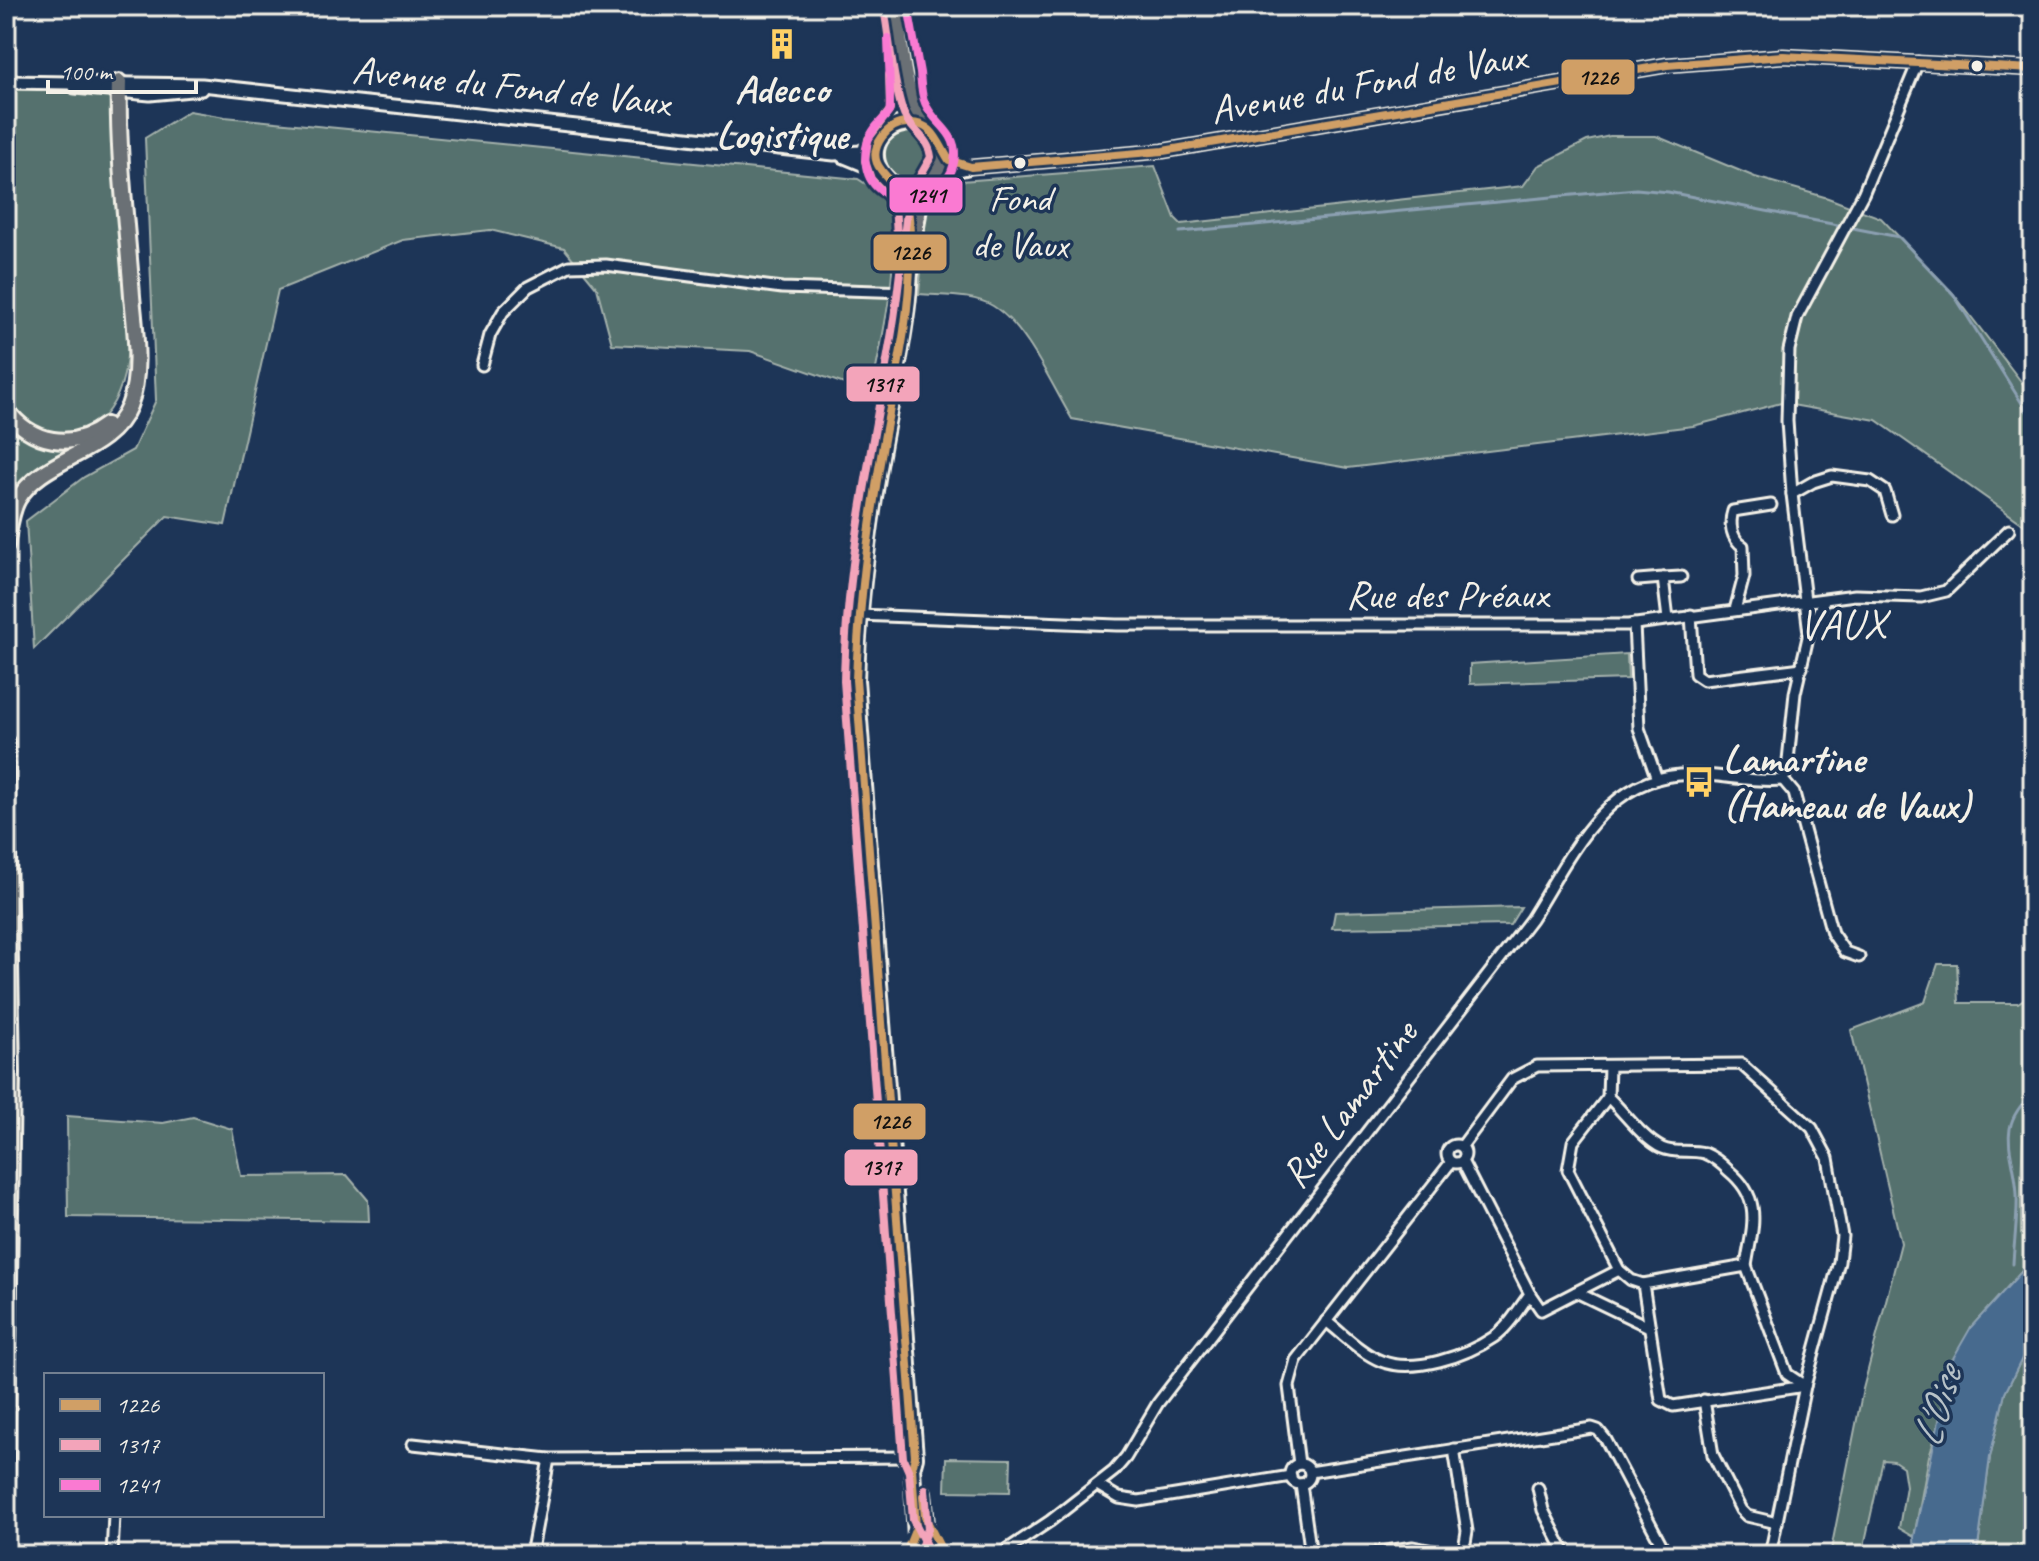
<svg xmlns="http://www.w3.org/2000/svg" width="2039" height="1561" font-family="Caveat,sans-serif">
	<rect width="100%" height="100%" fill="#1d3557"/>
	<filter id="ink" filterUnits="userSpaceOnUse"><feTurbulence type="fractalNoise" baseFrequency=".0125" numOctaves="2"/><feDisplacementMap in="SourceGraphic" scale="16" xChannelSelector="R" yChannelSelector="G"/><feConvolveMatrix kernelMatrix="1 2 1 2 8 2 1 2 1" color-interpolation-filters="sRGB"/></filter>
	<g filter="url(#ink)">
		<g fill="#55716e" stroke="#a4b1ab" stroke-width="2">
			<path d="M6,87c19,0 87,0 101,9 5,4 5,11 7,17 3,43 6,86 8,128 4,54 21,142 -24,181 -13,11 -29,14 -46,11 -23,-5 -34,-14 -45,-36z"/>
			<path d="M189,111l36,6 633,62 31,20c11,68 -3,118 -16,185l-23,2 -100,-35 -138,-7 -15,-56 -33,-40 -74,-18 -87,10 -125,50 -53,235 -58,-9 -133,133 -8,-128 58,-44 49,-27 23,-50 -11,-262z"/>
			<circle cx="910" cy="155" r="26"/>
			<path d="M1610,136h46l99,41 73,21 53,20 71,74 81,105v134l-157,-111 -95,-17 -88,23 -345,42 -276,-49c-20,-33 -45,-92 -79,-113 -19,-12 -52,-10 -74,-12l8,-90 21,-22 207,-16 20,52 6,6 342,-38 15,-20 49,-25z"/>
			<path d="M6,419l72,29 -63,45 -8,14z"/>
			<path d="M1627,654l1,25 -158,5v-20z"/>
			<path d="M1521,907l-11,18 -178,3 3,-16z"/>
			<path d="M1938,964h19l2,39h59l15,-10v85l-5,5c-6,50 -8,100 -7,151l8,-4 4,-7v36l-62,68 -42,129 -15,81 -15,-9 7,-42 -3,-19 -9,-6 -11,-1 -21,95h-32l33,-166 38,-146 -50,-213 74,-28z"/>
			<path d="M67,1116l96,7 30,-6 39,12 9,47 106,-1 21,25 1,21 -301,-4z"/>
			<path d="M2033,1336v219h-56l13,-98 15,-64z"/>
			<path d="M946,1458l65,1 -1,33 -65,-1z"/>
		</g>
		<path fill="#476a8e" stroke="#8ca0b2" stroke-width="2" d="M2033,1259v77l-28,57 -15,64 -13,98h-62l-1,-18 38,-177 19,-33z"/>
		<g fill="none" stroke-linecap="round" stroke-linejoin="round">
			<g stroke="#8ca0b2" stroke-width="3">
				<path d="M1180,232l456,-43 32,3 231,45 55,58 79,126"/>
				<path d="M2013,1264c1,-23 5,-47 4,-70 -2,-43 -24,-65 16,-101"/>
			</g>
			<defs>
				<g id="minor">
					<path d="M482,365l8,-30 13,-23 25,-25 41,-21 37,-1 176,23 127,4"/>
					<path d="M1792,494l21,-12 19,-6 38,5 15,10 7,24"/>
					<path d="M1638,580l25,-2"/>
					<path d="M1735,610l9,-34 -1,-30c-12,-7 -14,-23 -10,-35l38,-6"/>
					<path d="M858,615l259,10h511l227,-30 66,2 25,-6 63,-61"/>
					<path d="M1691,615l4,59 9,6 98,-12"/>
					<path d="M1668,619l-5,-41 18,-1"/>
					<path d="M1634,624l5,104 18,51"/>
					<path d="M1810,630l14,-30"/>
					<path d="M1783,780l4,-10 8,-77 14,-60 -17,-139 -5,-73 2,-71 8,-33 66,-123 55,-132"/>
					<path d="M1783,780l11,13 38,140 13,19 14,5"/>
					<path d="M1608,1097c15,14 36,43 54,51 13,6 28,1 42,5 10,4 18,11 25,18 35,29 23,56 17,95l-103,18 -12,-4 -12,-10 -51,-100 5,-28 35,-45 1,-31"/>
					<circle cx="1456" cy="1154" r="9"/>
					<path d="M1462,1146l50,-67 25,-13 204,-2 71,64 16,30 14,78 -3,26 -34,124 -35,169"/>
					<path d="M1746,1266l41,108 18,12"/>
					<path d="M1643,1284l18,116 12,6 132,-20"/>
					<path d="M1576,1292l43,-22"/>
					<path d="M1530,1294l11,16 35,-18 73,35"/>
					<path d="M1326,1321c17,13 35,32 55,40 33,13 85,-5 113,-24 15,-10 25,-29 36,-43l-68,-133"/>
					<path d="M1704,1400l9,55 28,55 6,6 30,7"/>
					<path d="M413,1444l136,15 366,-2"/>
					<path d="M1454,1449l13,82 -4,24"/>
					<path d="M1299,1464l-10,-78 7,-26 155,-198"/>
					<circle cx="1300" cy="1474" r="10"/>
					<path d="M1310,1472l282,-44 6,2 8,10 61,115"/>
					<path d="M1301,1484l10,71"/>
					<path d="M1097,1485l22,13 20,3 152,-25"/>
					<path d="M1538,1488l5,22 23,45"/>
					<path d="M112,1555l2,-40"/>
					<path d="M531,1555l18,-96"/>
					<path d="M999,1555l51,-34 64,-50 12,-14 32,-54 373,-484c36,-56 70,-138 148,-144 34,-3 69,8 104,5"/>
					<path d="M1360,1555l53,-8 41,8"/>
				</g>
				<g id="tertiary">
					<path d="M6,82l196,3 632,69 26,-2 19,-10"/>
					<path d="M75,87l75,7 51,-5"/>
					<path d="M842,156l39,16"/>
					<path d="M936,176l35,-9 192,-16 504,-86 116,-9 250,13"/>
				</g>
				<g id="primary">
					<path d="M896,6c3,29 8,103 30,120"/>
					<path d="M909,280c4,-22 7,-72 15,-90 6,-14 20,-19 19,-37 -3,-47 -77,-35 -66,10 5,18 23,23 30,38 12,81 -10,163 -24,242 -14,79 -25,157 -27,237l59,777 -3,11 5,87"/>
					<path d="M923,1492l6,63"/>
				</g>
				<g id="trunk">
					<path d="M6,409c25,35 66,42 100,16"/>
					<path d="M6,546c3,-16 4,-33 12,-47 26,-43 91,-44 111,-93 13,-33 6,-76 3,-110 -5,-71 -15,-143 -13,-214"/>
					<path d="M6,742l6,331 -6,419"/>
				</g>
			</defs>
			<use href="#minor" stroke="#f4f1e8" stroke-width="15"/>
			<use href="#tertiary" stroke="#f4f1e8" stroke-width="17"/>
			<use href="#primary" stroke="#f4f1e8" stroke-width="20"/>
			<use href="#trunk" stroke="#f4f1e8" stroke-width="20"/>
			<use href="#minor" stroke="#1d3557" stroke-width="9"/>
			<use href="#tertiary" stroke="#1d3557" stroke-width="11"/>
			<use href="#primary" stroke="#6a7074" stroke-width="14"/>
			<use href="#trunk" stroke="#6a7074" stroke-width="14"/>
			<defs>
				<g id="bus-1">
					<path d="M923,1496l2,21 19,38"/>
					<path d="M905,1555l11,-27 -4,-60 3,-11 -59,-777c3,-79 13,-157 27,-235 11,-62 27,-124 27,-186 0,-18 1,-38 -3,-55 -5,-23 -48,-35 -25,-67 6,-8 15,-14 25,-14 26,-2 31,20 42,37l22,7 192,-16 504,-86 116,-9 250,13"/>
				</g>
				<g id="bus-2">
					<path d="M884,8c6,33 8,69 18,101 5,20 27,27 29,48l-19,33 -4,13c-6,49 -10,98 -19,146 -19,111 -43,219 -45,332l59,777 6,14 4,48 18,35"/>
					<path d="M889,75l1,35 -22,29 -3,22 6,18 24,25 2,32"/>
					<path d="M918,1555l10,-26 -3,-40"/>
				</g>
				<path id="bus-3" d="M888,38c0,14 4,65 1,74 -1,2 -7,8 -8,9 -13,13 -18,27 -15,45 8,48 86,42 89,-11 1,-24 -22,-32 -30,-52 -4,-9 -4,-20 -5,-30 -4,-22 -8,-45 -12,-67"/>
			</defs>
			<use href="#bus-1" stroke="#1d3557" stroke-width="14"/>
			<use href="#bus-2" stroke="#1d3557" stroke-width="14"/>
			<use href="#bus-3" stroke="#1d3557" stroke-width="14"/>
			<use href="#bus-1" stroke="#d09f66" stroke-width="8"/>
			<use href="#bus-2" stroke="#f3a4ba" stroke-width="8"/>
			<use href="#bus-3" stroke="#fa7ad2" stroke-width="8"/>
		</g>
	</g>
	<defs>
		<symbol id="building-bare" viewBox="-9 -9 18 18"><path d="M-4-6H4V6H1V3H-1V6H-4ZM-2.5-4.3h1.7v1.8h-1.7ZM.8-4.3h1.7v1.8H.8ZM-2.5-1h1.7V.8h-1.7ZM.8-1h1.7V.8H.8Z" fill="#ffd166" stroke="#1d3557" stroke-width="2.5" paint-order="stroke"/></symbol>
		<symbol id="bus-bare" viewBox="-9 -9 18 18"><path d="M-5-6H5V4H4V6H2V4H-2V6H-4V4H-5ZM-3.5-4V0h7V-4ZM-3.5 1.2v1.5H-2V1.2ZM2 1.2v1.5H3.5V1.2Z" fill="#ffd166" stroke="#1d3557" stroke-width="2.5" paint-order="stroke"/></symbol>
	</defs>
	<g fill-rule="evenodd">
		<use href="#building-bare" x="760" y="22" width="44" height="44"/>
		<use href="#bus-bare" x="1677" y="760" width="44" height="44"/>
	</g>
	<g fill="#f4f1e8" stroke="#1d3557" stroke-width="3">
		<circle cx="1977" cy="66" r="7"/>
		<circle cx="1020" cy="163" r="7"/>
	</g>
	<g text-anchor="middle" dominant-baseline="central" stroke-width="7" stroke-linejoin="round" paint-order="stroke">
		<g font-size="38" fill="#f4f1e8" stroke="#1d3557">
			<text x="1020" y="198">Fond<tspan x="1020" dy="46">de Vaux</tspan></text>
		</g>
		<g font-size="40" fill="#f4f1e8" stroke="#1d3557">
			<text transform="translate(1368 83) rotate(-10)">Avenue du Fond de Vaux</text>
			<text transform="translate(511 86) rotate(6)">Avenue du Fond de Vaux</text>
			<text x="1447" y="595">Rue des Préaux</text>
			<text transform="translate(1349 1104) rotate(-53)">Rue Lamartine</text>
		</g>
		<g font-size="40" font-weight="bold" fill="#f4f1e8" stroke="#1d3557">
			<text x="782" y="89">Adecco<tspan x="782" dy="46">Logistique</tspan></text>
			<text x="1723" y="759" text-anchor="start">Lamartine<tspan x="1723" dy="46">(Hameau de Vaux)</tspan></text>
		</g>
		<g font-size="42" letter-spacing="2" fill="#f4f1e8" stroke="#1d3557">
			<text x="1843" y="624">VAUX</text>
		</g>
		<g font-size="42" font-style="italic" fill="#b7c2c8" stroke="#1d3557">
			<text transform="translate(1937 1407) rotate(-73)">L'Oise</text>
		</g>
	</g>
	<g stroke="#1d3557" stroke-width="3">
		<rect x="1560" y="58" width="76" height="38" rx="8" fill="#d09f66"/>
		<rect x="888" y="176" width="76" height="38" rx="8" fill="#fa7ad2"/>
		<rect x="872" y="233" width="76" height="39" rx="8" fill="#d09f66"/>
		<rect x="845" y="365" width="76" height="38" rx="8" fill="#f3a4ba"/>
		<rect x="852" y="1102" width="75" height="39" rx="8" fill="#d09f66"/>
		<rect x="843" y="1148" width="76" height="39" rx="8" fill="#f3a4ba"/>
	</g>
	<g font-size="22" text-anchor="middle" font-weight="bold" fill="#111">
		<text x="1598" y="85">1226</text>
		<text x="926" y="203">1241</text>
		<text x="910" y="260">1226</text>
		<text x="883" y="392">1317</text>
		<text x="890" y="1129">1226</text>
		<text x="881" y="1175">1317</text>
	</g>
	<rect width="2039" height="1561" fill="none" stroke="#1d3557" stroke-width="32"/>
	<rect x="16" y="16" width="2007" height="1529" fill="none" stroke="#f4f1e8" stroke-width="3" filter="url(#ink)"/>
	<rect x="44" y="1373" width="280" height="144" fill="#1d3557" stroke="#738091" stroke-width="2"/>
	<rect x="60" y="1399" width="40" height="12" fill="#d09f66" stroke="#738091" stroke-width="2"/>
	<text x="116" y="1413" font-size="24" fill="#f4f1e8">1226</text>
	<rect x="60" y="1439" width="40" height="12" fill="#f3a4ba" stroke="#738091" stroke-width="2"/>
	<text x="116" y="1453" font-size="24" fill="#f4f1e8">1317</text>
	<rect x="60" y="1479" width="40" height="12" fill="#fa7ad2" stroke="#738091" stroke-width="2"/>
	<text x="116" y="1493" font-size="24" fill="#f4f1e8">1241</text>
	<path d="M48 80v12h148v-12" fill="none" stroke="#f4f1e8" stroke-width="4"/>
	<text x="60" y="80" font-size="24" fill="#f4f1e8" stroke="#1d3557" stroke-width="6" paint-order="stroke">100 m</text>
</svg>
